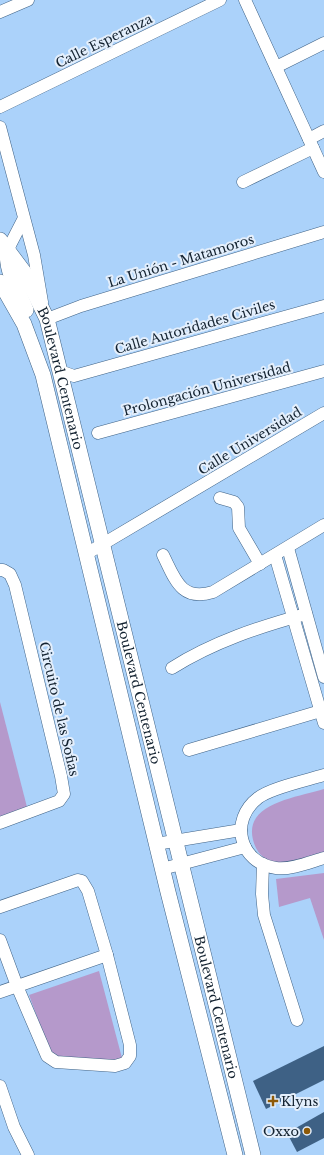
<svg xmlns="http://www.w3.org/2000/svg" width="324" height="1155" font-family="'Libre Baskerville',serif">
	<rect width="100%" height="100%" fill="#abd2fa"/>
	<g fill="#b599cb">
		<path d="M0,702l27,105 -27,10z"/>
		<path d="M324,789v65l-40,9c-11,0 -23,-4 -28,-15 -20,-44 39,-50 68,-59z"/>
		<path d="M324,873v67l-14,-42 -31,9 -3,-28z"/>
		<path d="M99,971l23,87 -8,4 -54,-5 -10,-5 -21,-57z"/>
	</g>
	<g fill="#3e6185">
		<path d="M324,1046v34l-58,29 -13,-28z"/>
		<path d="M324,1112v26l-27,14 -10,-19z"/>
	</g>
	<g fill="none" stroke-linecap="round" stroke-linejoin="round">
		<defs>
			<g id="minor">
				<path d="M245,0l79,172"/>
				<path d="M0,12l28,-12"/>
				<path d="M276,67l48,-24"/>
				<path d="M0,107l220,-107"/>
				<path d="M0,127l34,128 8,47"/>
				<path d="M309,139l15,-8"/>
				<path d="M243,182l70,-34"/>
				<path d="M8,249l15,-29"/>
				<path d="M47,319l34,-13 243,-74"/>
				<path d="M60,371l14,5 250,-70"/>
				<path d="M98,433l226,-62"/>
				<path d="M220,498l14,4 4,5 1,21 21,36"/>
				<path d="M288,548l36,129"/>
				<path d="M86,554l238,-141"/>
				<path d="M163,555c12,24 18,47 50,37l111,-67"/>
				<path d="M275,555l49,168"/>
				<path d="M0,570h3l7,4 5,11 46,191 3,18 -5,7 -59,22"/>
				<path d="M172,668c41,-26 87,-41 134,-54"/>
				<path d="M189,750l135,-40"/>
				<path d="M324,775c-16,5 -54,13 -66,23 -29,22 -19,65 18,70 15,2 34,-6 48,-10"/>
				<path d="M156,844l85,-14"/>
				<path d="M263,864l-1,30 2,21 33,105"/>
				<path d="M162,869l83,-22"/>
				<path d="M0,907l78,-27 4,1 6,10 19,64 23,90v11l-5,7 -10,3 -59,-4 -9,-6 -30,-70 -17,-46"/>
				<path d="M0,992l107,-37"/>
				<path d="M0,1086l14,41 14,28"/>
			</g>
			<g id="major">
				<path id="s1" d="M0,240l24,32 23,47 206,836"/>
				<path d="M8,249c-4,21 11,42 18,61"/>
				<path d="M0,282l24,42 19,51 125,517 67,263"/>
			</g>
		</defs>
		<use href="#minor" stroke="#406386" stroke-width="13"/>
		<use href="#major" stroke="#406386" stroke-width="16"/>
		<use href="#minor" stroke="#fff" stroke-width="12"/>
		<use href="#major" stroke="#fff" stroke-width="15"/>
	</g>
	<g fill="#8d5907" stroke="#e4effc" stroke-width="1.5">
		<path d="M271 1095h4v4h4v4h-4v4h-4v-4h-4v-4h4z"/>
		<circle cx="307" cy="1131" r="4"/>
	</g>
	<g text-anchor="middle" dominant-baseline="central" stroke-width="4" stroke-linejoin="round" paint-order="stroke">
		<g font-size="13" fill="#132230" stroke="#e4effc">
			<text transform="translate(104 41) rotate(-26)">Calle Esperanza</text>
			<text transform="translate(181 261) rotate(-17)">La Unión - Matamoros</text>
			<text transform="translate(195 327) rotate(-16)">Calle Autoridades Civiles</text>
			<text stroke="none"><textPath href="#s1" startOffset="153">Boulevard Centenario</textPath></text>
			<text transform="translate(207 389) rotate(-15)">Prolongación Universidad</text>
			<text transform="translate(250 441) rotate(-31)">Calle Universidad</text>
			<text stroke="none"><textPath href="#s1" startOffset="477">Boulevard Centenario</textPath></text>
			<text transform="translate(59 709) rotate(77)">Circuito de las Sofias</text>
			<text stroke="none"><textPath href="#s1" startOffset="801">Boulevard Centenario</textPath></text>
		</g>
		<g font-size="13" fill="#132230" stroke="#e4effc" text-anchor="start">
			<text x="281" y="1101">Klyns</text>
			<text x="299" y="1131" text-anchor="end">Oxxo</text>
		</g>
	</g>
</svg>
